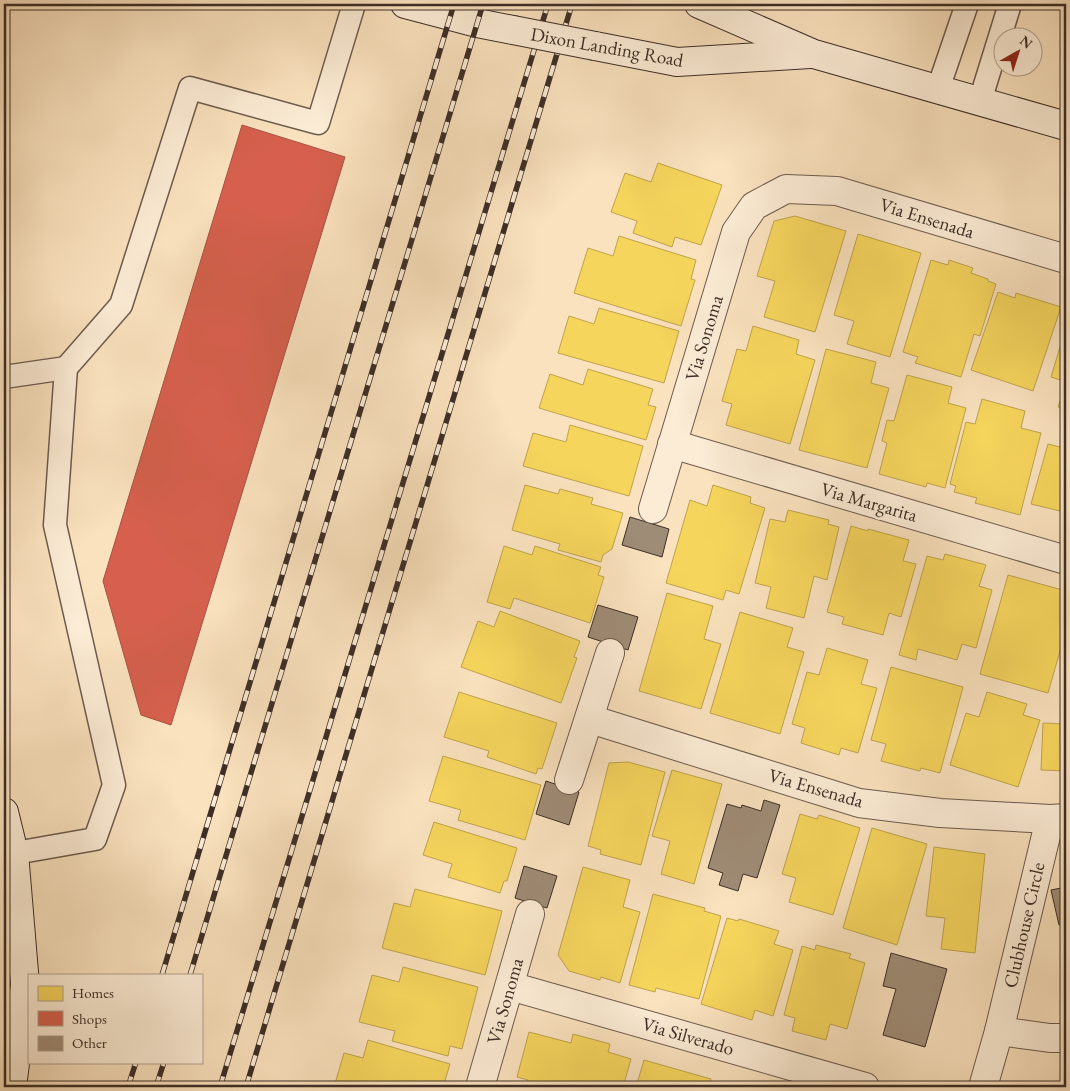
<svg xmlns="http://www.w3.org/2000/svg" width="1070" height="1091" font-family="'EB Garamond',serif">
	<rect width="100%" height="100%" fill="#fae2be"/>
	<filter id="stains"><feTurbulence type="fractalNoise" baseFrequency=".004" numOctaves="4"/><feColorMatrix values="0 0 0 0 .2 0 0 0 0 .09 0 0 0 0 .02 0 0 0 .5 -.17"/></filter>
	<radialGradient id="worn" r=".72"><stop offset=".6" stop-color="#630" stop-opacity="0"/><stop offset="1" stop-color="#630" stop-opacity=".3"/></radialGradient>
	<path fill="#dac3a4" stroke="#8b7866" d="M4,903l1,3 4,100 -5,81z"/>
	<g fill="#f6d55c" stroke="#bea34c">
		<path d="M658,163l64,22 -21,60 -26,-8 -3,10 -39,-14 4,-12 -26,-9 14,-39 26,9z"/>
		<path d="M795,216l51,15 -31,101 -51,-15 11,-36 -18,-5 17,-55z"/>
		<path d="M858,234l63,19 -31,104 -43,-13 7,-23 -20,-6z"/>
		<path d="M619,236l77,24 -5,19 4,1 -14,46 -107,-33 14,-45 25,8z"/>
		<path d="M931,260l17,5 1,-5 24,8 -2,5 17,6v2l8,3 -16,52 -6,-2 -13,43 -46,-14 3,-6 -15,-5z"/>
		<path d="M998,292l17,6 1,-5 45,14 -28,84 -62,-21z"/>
		<path d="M599,308l80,23 -15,52 -106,-30 11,-37 25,8z"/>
		<path d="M753,326l46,14 -3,14 19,6 -25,84 -64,-19 6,-21 -10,-3 15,-52 9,2z"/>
		<path d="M1066,327v82l-8,-2 8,-25 -15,-5z"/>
		<path d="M826,349l50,13 -5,21 18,5 -22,80 -68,-18z"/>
		<path d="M588,369l65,20 -5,16 8,2 -10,33 -107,-32 11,-34 33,11z"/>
		<path d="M907,375l45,12 -4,16 18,5 -21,80 -18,-5 -1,4 -47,-13 8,-31 -5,-2 5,-21 7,1z"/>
		<path d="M982,399l43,12 -4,17 20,5 -21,82 -45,-12 2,-5 -23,-6 2,-6 -6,-2 16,-62 9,2z"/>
		<path d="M1066,422v102l-5,-1 3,-11 -33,-8 17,-60 12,3z"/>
		<path d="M570,425l73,21 -14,50 -106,-30 10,-33 33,9z"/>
		<path d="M525,485l33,9 2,-5 33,9 -2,6 32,9 -11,36 -9,6 -2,7 -43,-12 2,-6 -48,-14z"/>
		<path d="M713,485l38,12 -1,6 15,5 -26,86 -13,-4 -3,10 -57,-17 24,-83 17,6z"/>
		<path d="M788,510l41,10 -1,4 11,3 -12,53 -13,-4 -10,42 -38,-10 5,-21 -16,-4 15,-64 15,3z"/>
		<path d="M851,526l17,5v-2l41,11 -6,21 13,3 -15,53 -12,-4 -6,22 -41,-11 2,-7 -17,-5z"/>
		<path d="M504,546l28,9 3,-9 66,21 -3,8 6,2 -14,46 -76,-25 -4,11 -23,-7z"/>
		<path d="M945,554l41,11 -7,21 13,4 -16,58 -14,-4 -5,16 -39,-11 -2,11 -17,-5 28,-99 16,4z"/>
		<path d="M1008,575l58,16v39l-18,63 -68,-19z"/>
		<path d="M667,593l46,13 -9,33 17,5 -20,65 -62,-18z"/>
		<path d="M500,611l80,30 -6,16 3,1 -16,45 -100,-36 17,-46 16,6z"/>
		<path d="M740,612l53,16 -6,19 17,5 -24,82 -70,-21z"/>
		<path d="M1066,645v19l-5,-2z"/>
		<path d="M827,648l41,12 -7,24 16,4 -19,65 -17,-5 -2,7 -38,-12 4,-15 -13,-4 15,-52 12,3z"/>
		<path d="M891,667l72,20 -23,86 -19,-5 -1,3 -39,-10 5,-17 -15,-4z"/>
		<path d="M459,692l98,31 -15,46 -4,-1 -2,6 -49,-17 2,-6 -45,-14z"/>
		<path d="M987,692l40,12 -4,11 17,5 -22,67 -68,-22 16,-52 13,4z"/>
		<path d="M1043,723l23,1v47l-25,-1z"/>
		<path d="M443,756l98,29 -16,55 -67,-20 3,-10 -32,-9z"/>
		<path d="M628,762l37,10 -24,93 -41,-11 1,-4 -13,-4 21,-83z"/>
		<path d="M672,770l50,14 -28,100 -33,-10 9,-33 -18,-5z"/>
		<path d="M800,814l17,5 2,-4 41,13 -27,87 -44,-13 7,-24 -14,-4z"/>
		<path d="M434,822l83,26 -10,33h-3l-4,12 -52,-16 4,-13 -29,-9z"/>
		<path d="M872,828l55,16 -30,101 -54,-17z"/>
		<path d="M934,847l51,7 -10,99 -34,-4 4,-31 -19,-2z"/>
		<path d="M583,867l47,13 -7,27 17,5 -20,71 -19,-6 -1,3 -31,-9 -11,-16z"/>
		<path d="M415,889l87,22 -17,64 -103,-27 12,-45 16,4z"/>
		<path d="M653,894l52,14 -1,3 17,5 -22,83 -43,-11 -1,4 -26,-7z"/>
		<path d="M727,918l11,3 1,-2 40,12 -5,13 19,6 -20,66 -18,-6 -3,10 -51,-16z"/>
		<path d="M816,945l35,9 -2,4 16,5 -18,66 -17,-5 -4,16 -34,-9 3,-13 -11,-3 18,-69 13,4z"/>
		<path d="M403,967l75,20 -16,62 -12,-3 -2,10 -56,-15 3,-10 -36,-9 13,-47 27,7z"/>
		<path d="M529,1032l42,11 2,-9 37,10 -2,8 23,7 -8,28h-97l2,-7 -11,-3z"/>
		<path d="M368,1040l82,24 -7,23h-109l10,-34 19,5z"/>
		<path d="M644,1060l67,19 -2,8h-73z"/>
		<path d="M714,1082l20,5h-22z"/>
	</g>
	<path fill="#d6604d" stroke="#a85142" d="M242,125l103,32 -174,568 -30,-10 -38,-134z"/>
	<g fill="#9f8c76" stroke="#3c2e27">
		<path d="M630,517l39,12 -7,28 -40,-12z"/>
		<path d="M598,605l40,12 -10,33 -40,-13z"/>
		<path d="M546,781l33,11 -10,33 -33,-11z"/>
		<path d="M764,800l16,5 -23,73 -14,-4 -5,17 -19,-6 4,-12 -15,-5 19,-64 14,4 1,-3 19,6z"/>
		<path d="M524,866l33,10 -10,32 -32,-10z"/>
		<path d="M1066,887v36l-7,2 -8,-35z"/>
		<path d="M891,953l56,16 -22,78 -42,-12 13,-46 -13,-3z"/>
	</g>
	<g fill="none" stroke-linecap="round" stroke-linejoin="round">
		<defs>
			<g id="lane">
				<path d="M938,89l29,-85"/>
				<path d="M980,101l30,-97"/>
				<path d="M4,377l62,-9"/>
				<path d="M4,855l91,-16 19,-54 -59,-260 11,-157 55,-63 69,-217 128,35 36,-119"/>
			</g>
			<g id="street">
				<path d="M672,444l394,116"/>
				<path d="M653,509l83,-277 18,-26 32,-17 51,2 229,68"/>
				<path d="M590,719l269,84 81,10 110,6 16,-1"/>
				<path d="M569,780l41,-127"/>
				<path d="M510,986l355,101"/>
				<path d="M999,1031l51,7h16"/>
				<path d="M480,1087l50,-173"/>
				<path d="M983,1087l16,-56 51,-212"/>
			</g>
			<g id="secondary">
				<path d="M405,4l72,19 36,7"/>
				<path d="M699,4l115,50 252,72"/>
				<path d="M595,46l82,16 133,-8"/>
				<path d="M4,812l10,41 11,131 -13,103"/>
			</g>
		</defs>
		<use href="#lane" stroke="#6c5b4d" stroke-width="25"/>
		<use href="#street" stroke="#6c5b4d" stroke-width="30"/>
		<use href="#secondary" stroke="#3c2e27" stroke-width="30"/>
		<use href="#lane" stroke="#fcecd5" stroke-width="22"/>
		<use href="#street" stroke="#fcecd5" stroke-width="28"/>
		<use href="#secondary" stroke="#fcecd5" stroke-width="28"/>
		<defs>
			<g id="rail">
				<path d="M162,975l292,-971"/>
				<path d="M190,975l293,-971"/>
				<path d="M128,1087l8,-25"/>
				<path d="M156,1087l8,-25"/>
				<path d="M220,1087l328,-1083"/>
				<path d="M246,1087l326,-1083"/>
			</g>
		</defs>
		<use href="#rail" stroke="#3c2e27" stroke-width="5.5"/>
		<use href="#rail" stroke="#fcecd5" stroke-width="4" stroke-dasharray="11" stroke-linecap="butt"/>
		<defs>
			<path id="secondary-bridge" d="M513,30l82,16"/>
		</defs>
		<use href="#secondary-bridge" stroke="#3c2e27" stroke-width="30" stroke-linecap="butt"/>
		<use href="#secondary-bridge" stroke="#fcecd5" stroke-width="28"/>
	</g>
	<g text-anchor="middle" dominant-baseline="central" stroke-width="5" stroke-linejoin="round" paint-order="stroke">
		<g font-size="19" fill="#3c2e27" stroke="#fcecd5">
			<text transform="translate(607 47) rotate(10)">Dixon Landing Road</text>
			<text transform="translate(927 218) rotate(17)">Via Ensenada</text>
			<text transform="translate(704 338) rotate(-73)">Via Sonoma</text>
			<text transform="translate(869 502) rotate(16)">Via Margarita</text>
			<text transform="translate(816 788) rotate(16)">Via Ensenada</text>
			<text transform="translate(1024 925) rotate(-77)">Clubhouse Circle</text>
			<text transform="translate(505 1001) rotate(-74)">Via Sonoma</text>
			<text transform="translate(688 1036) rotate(16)">Via Silverado</text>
		</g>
	</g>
	<rect width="1070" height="1091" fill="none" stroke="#fae2be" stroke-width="20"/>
	<rect x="5" y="5" width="1060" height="1081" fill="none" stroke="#3c2e27" stroke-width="2.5"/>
	<rect x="10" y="10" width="1050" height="1071" fill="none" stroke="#3c2e27"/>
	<rect x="28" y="974" width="175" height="90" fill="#fcecd5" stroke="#afa08f"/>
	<rect x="38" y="986" width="25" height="15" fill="#f6d55c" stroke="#afa08f"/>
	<text x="72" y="998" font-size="15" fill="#3c2e27">Homes</text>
	<rect x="38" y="1011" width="25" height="15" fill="#d6604d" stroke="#afa08f"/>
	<text x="72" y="1024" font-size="15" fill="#3c2e27">Shops</text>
	<rect x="38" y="1036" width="25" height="15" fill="#9f8c76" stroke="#afa08f"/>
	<text x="72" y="1048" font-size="15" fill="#3c2e27">Other</text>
	<g transform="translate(1018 52) rotate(39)"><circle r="24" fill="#fcecd5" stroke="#afa08f"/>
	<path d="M0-4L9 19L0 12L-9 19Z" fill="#8f2418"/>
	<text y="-8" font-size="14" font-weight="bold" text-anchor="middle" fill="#3c2e27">N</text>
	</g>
	<rect width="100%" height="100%" filter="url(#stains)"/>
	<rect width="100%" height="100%" fill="url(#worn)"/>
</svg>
